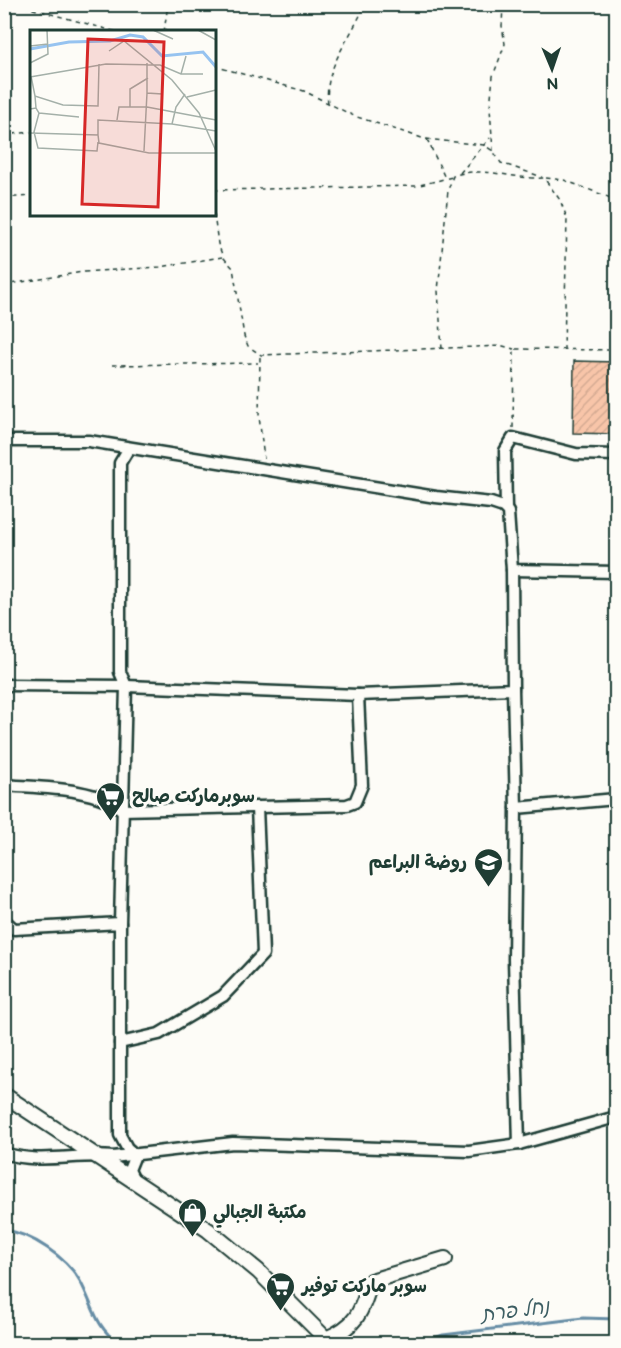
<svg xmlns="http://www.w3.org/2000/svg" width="621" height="1348" font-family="'Balsamiq Sans','Playpen Sans Arabic','Playpen Sans Hebrew',sans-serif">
	<defs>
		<pattern id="building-hatch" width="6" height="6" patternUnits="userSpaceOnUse" patternTransform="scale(1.5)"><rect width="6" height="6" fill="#f8c5a9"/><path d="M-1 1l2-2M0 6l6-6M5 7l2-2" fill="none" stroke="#d4aa92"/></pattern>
	</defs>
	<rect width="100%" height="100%" fill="#fdfcf7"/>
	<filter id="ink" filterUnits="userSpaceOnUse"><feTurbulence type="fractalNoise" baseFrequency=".0167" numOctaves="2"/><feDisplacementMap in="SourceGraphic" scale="12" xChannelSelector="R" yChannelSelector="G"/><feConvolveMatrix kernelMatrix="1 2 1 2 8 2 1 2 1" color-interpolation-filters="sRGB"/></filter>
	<g filter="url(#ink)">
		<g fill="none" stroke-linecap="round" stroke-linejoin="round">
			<g stroke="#668da5" stroke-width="3">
				<path d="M4,1230c27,3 63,28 76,51 14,26 14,44 39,63"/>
				<path d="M419,1344l24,-9 140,-17 33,1"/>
			</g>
		</g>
		<path fill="url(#building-hatch)" stroke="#1f3d34" stroke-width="1.5" d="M574,361l42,1v72l-43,-1z"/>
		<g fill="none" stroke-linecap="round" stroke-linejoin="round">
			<defs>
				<g id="minor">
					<path d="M4,441h85l347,56 55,6 12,4 5,5 4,58 104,2"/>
					<path d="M506,509l-1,-58 8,-13 63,16 40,1"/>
					<path d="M4,685l122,1 232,9 155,-6 -1,-119"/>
					<path d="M513,689l3,119"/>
					<path d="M4,785c34,3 93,2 118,25l225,-5 8,-3 7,-17 -4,-90"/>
					<path d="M4,920l10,9 106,-6v212l7,13 8,7"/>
					<path d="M120,923l6,-237 -6,-14v-209l9,-15"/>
					<path d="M120,1043l39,-9 64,-38 40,-42 -6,-147"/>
					<path d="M519,1144l-5,-185 2,-151 100,-9"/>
					<path d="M4,1153c36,12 73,0 109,4l120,-14 236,8 50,-7 97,-27"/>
					<path d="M135,1155l-6,15 6,12"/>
				</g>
				<path id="tertiary" d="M4,1095l204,135 50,41 68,68c32,-14 35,-27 45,-58l74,-22"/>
			</defs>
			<use href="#minor" stroke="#1f3d34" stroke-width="15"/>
			<use href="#tertiary" stroke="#1f3d34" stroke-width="18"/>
			<g stroke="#1f3d34" stroke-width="1.5" stroke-dasharray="4.5 4.5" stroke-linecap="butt">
				<path d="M15,4l102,28"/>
				<path d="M164,32l4,-28"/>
				<path d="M214,66l90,25 50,25 71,23 59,6 9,6 8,12 41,14"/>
				<path d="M328,103c-5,-36 25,-67 37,-99"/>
				<path d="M4,135l28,-3"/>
				<path d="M427,139l18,39"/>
				<path d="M493,151l-3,-43 3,-32 12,-32 -3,-18 1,-22"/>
				<path d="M460,173l30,-35"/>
				<path d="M546,178l18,2 52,20"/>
				<path d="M214,190l202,-4 36,-9"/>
				<path d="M4,198l28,-2"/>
				<path d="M214,214l4,30 5,13 10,11 11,68 4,10 13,9 242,-9 11,3"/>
				<path d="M4,285l79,-13 77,-5 62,-10"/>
				<path d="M442,349l-4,-58 10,-101 5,-14c28,-11 62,4 91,2l16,22 7,18 -3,131"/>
				<path d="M260,357l-1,59 5,43"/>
				<path d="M112,365l146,-2"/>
				<path d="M513,428l1,-79 102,1"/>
			</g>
			<use href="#minor" stroke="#fdfcf7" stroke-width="10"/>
			<use href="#tertiary" stroke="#fdfcf7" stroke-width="14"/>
		</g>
	</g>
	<defs>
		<symbol id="supermarket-pin" viewBox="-11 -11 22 30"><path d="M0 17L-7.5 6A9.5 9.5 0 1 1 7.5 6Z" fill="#1f3d34" stroke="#fdfcf7"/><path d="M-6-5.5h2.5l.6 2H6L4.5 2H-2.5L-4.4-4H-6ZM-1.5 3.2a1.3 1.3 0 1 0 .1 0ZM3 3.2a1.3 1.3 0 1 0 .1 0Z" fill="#fff"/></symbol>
		<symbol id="school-pin" viewBox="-11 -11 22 30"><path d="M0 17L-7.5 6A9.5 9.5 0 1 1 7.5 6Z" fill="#1f3d34" stroke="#fdfcf7"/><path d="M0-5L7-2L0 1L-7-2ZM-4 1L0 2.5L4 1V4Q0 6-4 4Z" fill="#fff"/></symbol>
		<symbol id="shop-pin" viewBox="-11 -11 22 30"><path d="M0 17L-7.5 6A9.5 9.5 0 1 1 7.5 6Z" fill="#1f3d34" stroke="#fdfcf7"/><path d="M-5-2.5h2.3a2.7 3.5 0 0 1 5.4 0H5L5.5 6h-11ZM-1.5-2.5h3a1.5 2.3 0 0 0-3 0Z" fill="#fff"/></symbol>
	</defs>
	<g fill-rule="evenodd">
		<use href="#supermarket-pin" x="94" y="780" width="33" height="45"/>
		<use href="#school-pin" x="472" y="846" width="33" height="45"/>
		<use href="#shop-pin" x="176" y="1196" width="33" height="45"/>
		<use href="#supermarket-pin" x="264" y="1270" width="33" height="45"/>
	</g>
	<g text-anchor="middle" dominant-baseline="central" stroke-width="6" stroke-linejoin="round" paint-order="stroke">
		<g font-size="18" font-weight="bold" fill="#1f3d34" stroke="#fdfcf7" text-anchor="start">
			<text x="132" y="796">سوبرماركت صالح</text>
			<text x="467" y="862" text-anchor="end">روضة البراعم</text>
			<text x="213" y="1212">مكتبة الجبالي</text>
			<text x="302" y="1286">سوبر ماركت توفير</text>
		</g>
		<g font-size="20" font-style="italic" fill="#3d5e63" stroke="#fdfcf7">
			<text transform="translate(515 1311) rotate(-7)">נחל פרת</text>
		</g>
	</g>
	<g transform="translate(30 30)">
		<rect width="186" height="186" fill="#fdfcf7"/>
		<path fill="none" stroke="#96c3f0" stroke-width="3" d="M0,19l39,-7 41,-1 20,-6 13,2 19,19 41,-4 13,15"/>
		<path fill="none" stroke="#a4b0a9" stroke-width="1.5" d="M123,0l20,9M168,0l18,10M0,16l18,-2M79,21l15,-10 48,39 27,33 17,38M0,33l18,-9 -1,-24M117,33v30l15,1v17M151,44l5,-18M1,46l4,20M0,47l76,-13 54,1 21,9h22M157,67l29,-7M100,77v-18l18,-11M6,78l-1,-12 28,9 35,1 1,-42M0,79l6,-1 3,5 -5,19 4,16 59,3 1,-9M9,83l40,4M87,90l2,-13h28l69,13M142,94l4,-17 9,-13M0,103l68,2 1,8 50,10h67M68,105v-15l74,4 44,7M114,121l3,-58"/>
		<path fill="#d62828" fill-opacity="0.15" stroke="#d62828" stroke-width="3" d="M58,9l76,3 -6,165 -76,-3z"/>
		<rect width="186" height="186" fill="none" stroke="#1f3d34" stroke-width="3"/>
	</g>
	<rect width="621" height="1348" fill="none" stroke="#fdfcf7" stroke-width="24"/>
	<rect x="12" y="12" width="597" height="1324" fill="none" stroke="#1f3d34" stroke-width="2" filter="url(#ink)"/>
	<g transform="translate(552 69) rotate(178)" stroke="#fdfcf7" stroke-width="4.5" paint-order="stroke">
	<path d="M0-4.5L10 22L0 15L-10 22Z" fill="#1f3d34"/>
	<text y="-9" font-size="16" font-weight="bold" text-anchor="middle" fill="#1f3d34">N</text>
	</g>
</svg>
